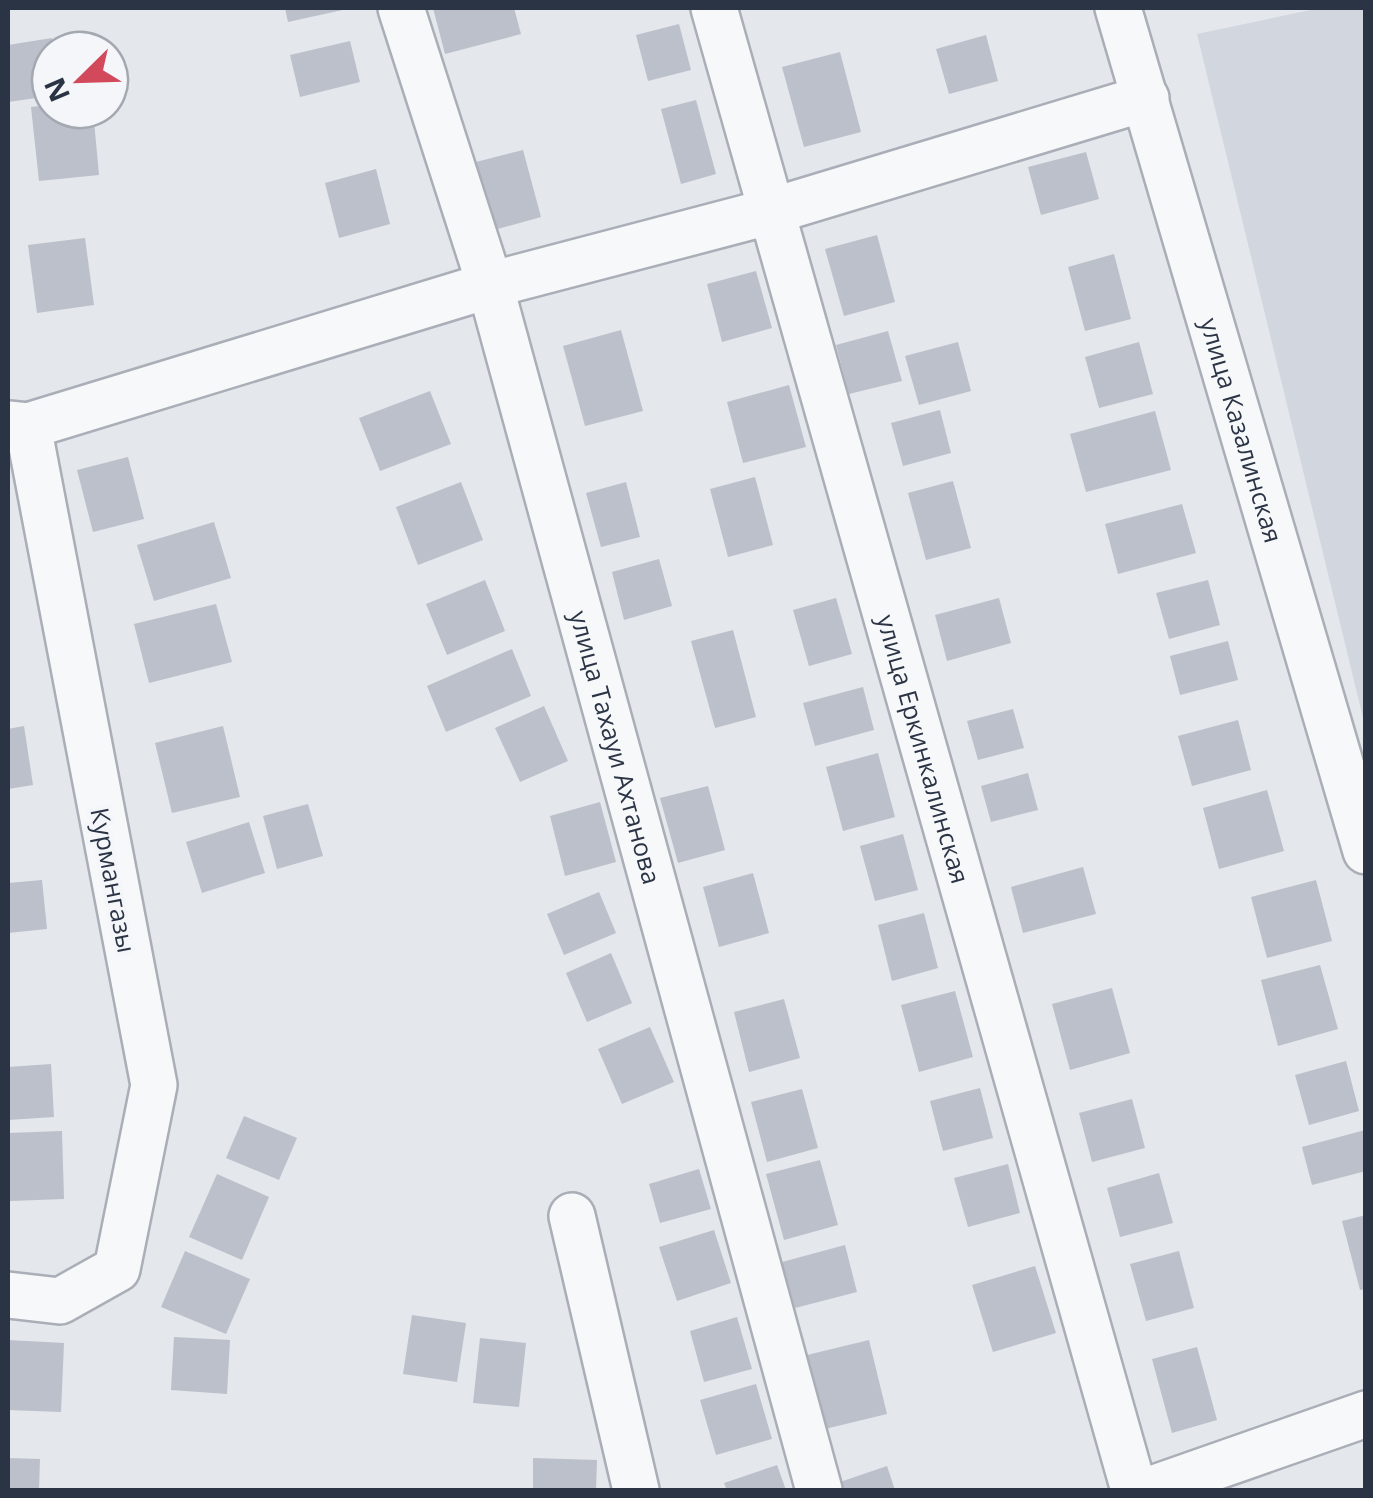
<svg xmlns="http://www.w3.org/2000/svg" width="1373" height="1498" font-family="'Open Sans',sans-serif">
	<rect width="100%" height="100%" fill="#e4e7ec"/>
	<path fill="#d2d6de" d="M1320,8h45v718l-168,-692z"/>
	<g fill="#bbc0ca">
		<path d="M285,8h62v1l-59,13z"/>
		<path d="M433,8h81l7,26 -76,20z"/>
		<path d="M679,24l12,46 -43,11 -12,-46z"/>
		<path d="M986,35l12,46 -49,13 -13,-45z"/>
		<path d="M52,38l-2,58 -42,6v-57z"/>
		<path d="M350,41l10,41 -60,15 -10,-42z"/>
		<path d="M840,52l21,80 -57,15 -22,-80z"/>
		<path d="M696,100l20,74 -35,10 -20,-75z"/>
		<path d="M50,105v5h43l6,65 -60,6 -8,-74z"/>
		<path d="M523,150l18,67 -47,13 -18,-68z"/>
		<path d="M1086,152l13,47 -58,16 -13,-48z"/>
		<path d="M376,169l14,55 -51,14 -14,-55z"/>
		<path d="M877,235l18,67 -51,14 -19,-67z"/>
		<path d="M85,238l9,67 -57,8 -9,-68z"/>
		<path d="M1114,254l17,65 -46,12 -17,-64z"/>
		<path d="M756,271l16,57 -50,14 -15,-58z"/>
		<path d="M621,330l22,81 -58,15 -22,-80z"/>
		<path d="M888,331l14,50 -53,13 -13,-49z"/>
		<path d="M958,342l13,49 -52,14 -14,-49z"/>
		<path d="M1139,342l14,52 -54,14 -14,-51z"/>
		<path d="M789,385l17,62 -63,16 -16,-61z"/>
		<path d="M430,391l21,53 -71,27 -21,-53z"/>
		<path d="M940,410l11,43 -48,13 -12,-43z"/>
		<path d="M1155,411l16,59 -85,22 -16,-58z"/>
		<path d="M128,457l16,62 -51,13 -16,-62z"/>
		<path d="M755,477l18,68 -45,12 -18,-68z"/>
		<path d="M953,481l18,67 -45,12 -18,-67z"/>
		<path d="M461,482l22,58 -65,25 -22,-58z"/>
		<path d="M626,482l14,55 -39,10 -15,-54z"/>
		<path d="M1182,504l14,49 -78,21 -13,-50z"/>
		<path d="M214,522l17,56 -77,23 -17,-56z"/>
		<path d="M659,559l13,47 -48,14 -12,-48z"/>
		<path d="M485,580l20,51 -58,24 -21,-51z"/>
		<path d="M1208,580l12,45 -51,14 -13,-46z"/>
		<path d="M836,598l16,56 -43,12 -16,-56z"/>
		<path d="M999,598l12,45 -64,18 -12,-46z"/>
		<path d="M216,604l16,58 -83,21 -15,-59z"/>
		<path d="M733,630l23,87 -41,11 -24,-87z"/>
		<path d="M1228,641l10,39 -58,15 -10,-39z"/>
		<path d="M512,649l19,47 -85,36 -19,-46z"/>
		<path d="M863,687l11,43 -59,16 -12,-43z"/>
		<path d="M544,706l24,55 -48,21 -25,-54z"/>
		<path d="M1013,709l11,39 -46,12 -11,-39z"/>
		<path d="M1238,720l13,50 -59,16 -14,-50z"/>
		<path d="M24,726l9,59 -25,4v-60z"/>
		<path d="M223,726l17,71 -68,16 -17,-70z"/>
		<path d="M878,753l17,64 -52,14 -17,-64z"/>
		<path d="M1028,773l10,37 -47,12 -10,-36z"/>
		<path d="M708,786l17,64 -47,13 -18,-65z"/>
		<path d="M1267,790l17,61 -65,18 -16,-61z"/>
		<path d="M600,802l16,60 -51,14 -15,-60z"/>
		<path d="M308,804l15,52 -46,13 -14,-53z"/>
		<path d="M249,822l16,51 -63,20 -16,-51z"/>
		<path d="M903,834l15,56 -43,11 -15,-55z"/>
		<path d="M1083,867l13,47 -73,19 -12,-46z"/>
		<path d="M753,873l16,60 -50,14 -16,-60z"/>
		<path d="M42,880l5,49 -39,4v-50z"/>
		<path d="M1316,880l16,61 -65,17 -16,-61z"/>
		<path d="M599,892l17,41 -52,22 -17,-41z"/>
		<path d="M924,913l14,55 -46,13 -14,-56z"/>
		<path d="M611,953l21,50 -45,19 -21,-49z"/>
		<path d="M1320,965l18,64 -60,17 -17,-66z"/>
		<path d="M1112,988l18,65 -60,17 -18,-66z"/>
		<path d="M955,991l18,66 -54,15 -18,-67z"/>
		<path d="M784,999l16,59 -51,14 -15,-60z"/>
		<path d="M650,1027l24,55 -52,22 -24,-55z"/>
		<path d="M1346,1061l13,50 -50,14 -14,-50z"/>
		<path d="M51,1064l3,53 -46,3v-53z"/>
		<path d="M980,1088l13,50 -50,13 -13,-50z"/>
		<path d="M802,1089l16,59 -51,14 -16,-60z"/>
		<path d="M1132,1099l13,49 -53,14 -13,-49z"/>
		<path d="M244,1116l53,22 -18,42 -53,-22z"/>
		<path d="M1365,1130l1,41 -54,14 -10,-38z"/>
		<path d="M62,1131l2,68 -54,2 -2,-68z"/>
		<path d="M820,1160l18,65 -54,15 -18,-66z"/>
		<path d="M1008,1164l12,49 -52,14 -14,-49z"/>
		<path d="M699,1169l12,40 -51,14 -11,-39z"/>
		<path d="M1159,1173l14,50 -53,14 -13,-49z"/>
		<path d="M217,1174l52,23 -27,63 -53,-23z"/>
		<path d="M1366,1215v74l-6,1 -18,-69z"/>
		<path d="M714,1230l17,53 -54,18 -18,-54z"/>
		<path d="M845,1245l12,47 -62,16 -13,-46z"/>
		<path d="M185,1251l65,28 -24,55 -65,-27z"/>
		<path d="M1179,1251l15,57 -48,13 -16,-57z"/>
		<path d="M1035,1266l21,67 -63,19 -21,-67z"/>
		<path d="M412,1315l54,8 -9,59 -54,-8z"/>
		<path d="M737,1317l15,52 -48,13 -14,-51z"/>
		<path d="M174,1337l56,3 -3,54 -56,-4z"/>
		<path d="M480,1338l46,5 -7,64 -46,-4z"/>
		<path d="M8,1340l56,3 -3,69 -53,-2z"/>
		<path d="M869,1340l18,74 -62,15 -18,-74z"/>
		<path d="M1197,1347l20,73 -45,13 -20,-74z"/>
		<path d="M756,1384l16,55 -56,16 -16,-55z"/>
		<path d="M8,1458l32,1 -1,31h-31z"/>
		<path d="M533,1458l64,2 -1,30h-63z"/>
		<path d="M777,1465l9,25h-59l-3,-7z"/>
		<path d="M887,1466l8,24h-52l-3,-8z"/>
	</g>
	<g fill="none" stroke-linecap="round" stroke-linejoin="round">
		<defs>
			<g id="minor">
				<path id="s1" d="M401,8l89,277 329,1205"/>
				<path id="s2" d="M714,8l420,1482"/>
				<path id="s3" d="M1118,8l248,843"/>
				<path d="M8,424l20,2 462,-141 282,-74 374,-113"/>
				<path d="M572,1216l64,274"/>
				<path d="M8,1295l52,6 57,-32 37,-184 -126,-659"/>
				<path d="M1149,1490l217,-76"/>
			</g>
		</defs>
		<use href="#minor" stroke="#a9aeb7" stroke-width="50"/>
		<use href="#minor" stroke="#f7f8fa" stroke-width="45"/>
	</g>
	<g text-anchor="middle" dominant-baseline="central" stroke-width="8" stroke-linejoin="round" paint-order="stroke">
		<g font-size="25" fill="#2b3445" stroke="#f4f6f9">
			<text stroke="none"><textPath href="#s3" startOffset="440">улица Казалинская</textPath></text>
			<text stroke="none"><textPath href="#s1" startOffset="770">улица Тахауи Ахтанова</textPath></text>
			<text stroke="none"><textPath href="#s2" startOffset="770">улица Еркинкалинская</textPath></text>
			<text transform="translate(114 880) rotate(79)">Курмангазы</text>
		</g>
	</g>
	<rect width="1373" height="1498" fill="none" stroke="#2b3445" stroke-width="20"/>
	<g transform="translate(80 80) rotate(247)"><circle r="48" fill="#f4f6f9" stroke="#a4a8b1" stroke-width="2.5"/>
	<path d="M0-8L18 38L0 25L-18 38Z" fill="#d1495b"/>
	<text y="-15" font-size="28" font-weight="bold" text-anchor="middle" fill="#2b3445">N</text>
	</g>
</svg>
